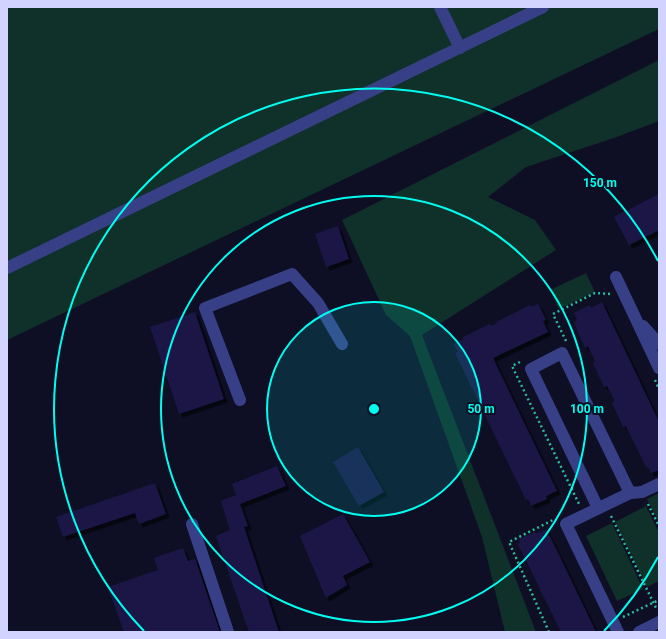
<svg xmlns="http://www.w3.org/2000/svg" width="666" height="639" font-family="Roboto,sans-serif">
	<defs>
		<filter id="shadow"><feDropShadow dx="3.5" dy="3.5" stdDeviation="0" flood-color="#0009"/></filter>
	</defs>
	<rect width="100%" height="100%" fill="#0e0e25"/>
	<g fill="#10302a">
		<path d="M7,7h652v22l-652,311z"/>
		<path d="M659,60v61l-45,17 -88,29 -38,30 47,23 21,30 -134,85 114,297h-31l-23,-95 -72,-201 -24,-21 -44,-95z"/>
		<path d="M586,273l9,19 -36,17 -9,-19z"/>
		<path d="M659,493v29l-12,-23z"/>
		<path d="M646,506l11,23 2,-1v53l-12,6 -32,-65z"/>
		<path d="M612,523l31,66 -26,12 -31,-65z"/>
	</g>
	<g fill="#1b1947" filter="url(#shadow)">
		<path d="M659,194v36l-30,15 -15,-28z"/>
		<path d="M338,226l11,33 -23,8 -11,-33z"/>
		<path d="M602,302l57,120v48l-8,3 -3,-6h-2l-20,-41 -3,1 -11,-24 3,-2 -8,-15 -3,1 -11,-24 2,-2 -7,-15 -3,2 -11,-25 3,-4 -3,-6 16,-8 1,3z"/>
		<path d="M538,304l8,16 -3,1 5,11 -55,26 64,133 -11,5 1,3 -16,7 -3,-7 -2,1 -71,-147 3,-1 -4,-8 10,-5 -1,-2 27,-13 1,2 6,-3 -1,-1 34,-17 1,2z"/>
		<path d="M195,312l29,87 -45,15 -29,-87z"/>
		<path d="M358,447l26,45 -25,14 -26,-44z"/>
		<path d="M277,466l9,20 -46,18 8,22 -4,1 35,105h-30l-33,-96 14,-6 -9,-29 15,-6 -4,-11z"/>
		<path d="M155,483l11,31 -27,10 -4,-11 -72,24 -7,-20z"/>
		<path d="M343,514l27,48 -27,14 4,9 -21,13 -26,-62z"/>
		<path d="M546,529l14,28 36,75h-35l-43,-88 2,-1 -1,-4 16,-7 1,2z"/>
		<path d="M183,548l5,13 7,-2 25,73h-96l-16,-45 50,-17 -4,-12z"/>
	</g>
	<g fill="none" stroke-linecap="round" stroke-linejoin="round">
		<g stroke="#2abb9c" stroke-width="2.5" stroke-dasharray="2 3" stroke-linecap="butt">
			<path d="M566,341l-13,-27 42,-21 15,1"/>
			<path d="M520,362l-8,4 67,138"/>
			<path d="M655,380l4,9"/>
			<path d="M648,504l11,22"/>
			<path d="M611,516l46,94"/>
			<path d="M623,617l36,-17"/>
			<path d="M549,632l-40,-90 44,-22"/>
		</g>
		<g stroke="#374086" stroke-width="12">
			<path d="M440,7l20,41"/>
			<path d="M7,268l536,-261"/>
			<path d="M616,277l43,91"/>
			<path d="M643,326l16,18"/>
			<path d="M240,400l-35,-92 87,-34 26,29 24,41"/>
			<path d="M598,508l-67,-139 31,-16 68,140"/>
			<path d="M192,524l36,108"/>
			<path d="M618,632l-52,-108 64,-31 12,-1 17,-8"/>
			<path d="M639,632l20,-10"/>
		</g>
	</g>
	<circle cx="374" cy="409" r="107" fill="#00fdef" fill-opacity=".12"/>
	<g fill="none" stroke="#00fdef" stroke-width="2">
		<circle cx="374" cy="409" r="107"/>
		<circle cx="374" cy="409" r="213"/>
		<path d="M658 557A320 320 0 0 1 604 631M144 631A320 320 0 1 1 658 261"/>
	</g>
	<circle cx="374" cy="409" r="6" fill="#00fdef" stroke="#0e0e25" stroke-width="2"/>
	<g font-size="12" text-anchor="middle" font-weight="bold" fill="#00fdef" stroke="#0e0e25" stroke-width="4" stroke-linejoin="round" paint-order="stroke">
		<text x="600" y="187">150 m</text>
		<text x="481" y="413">50 m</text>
		<text x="587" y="413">100 m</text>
	</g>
	<rect width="666" height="639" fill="none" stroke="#d2d4ff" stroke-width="16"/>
</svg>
